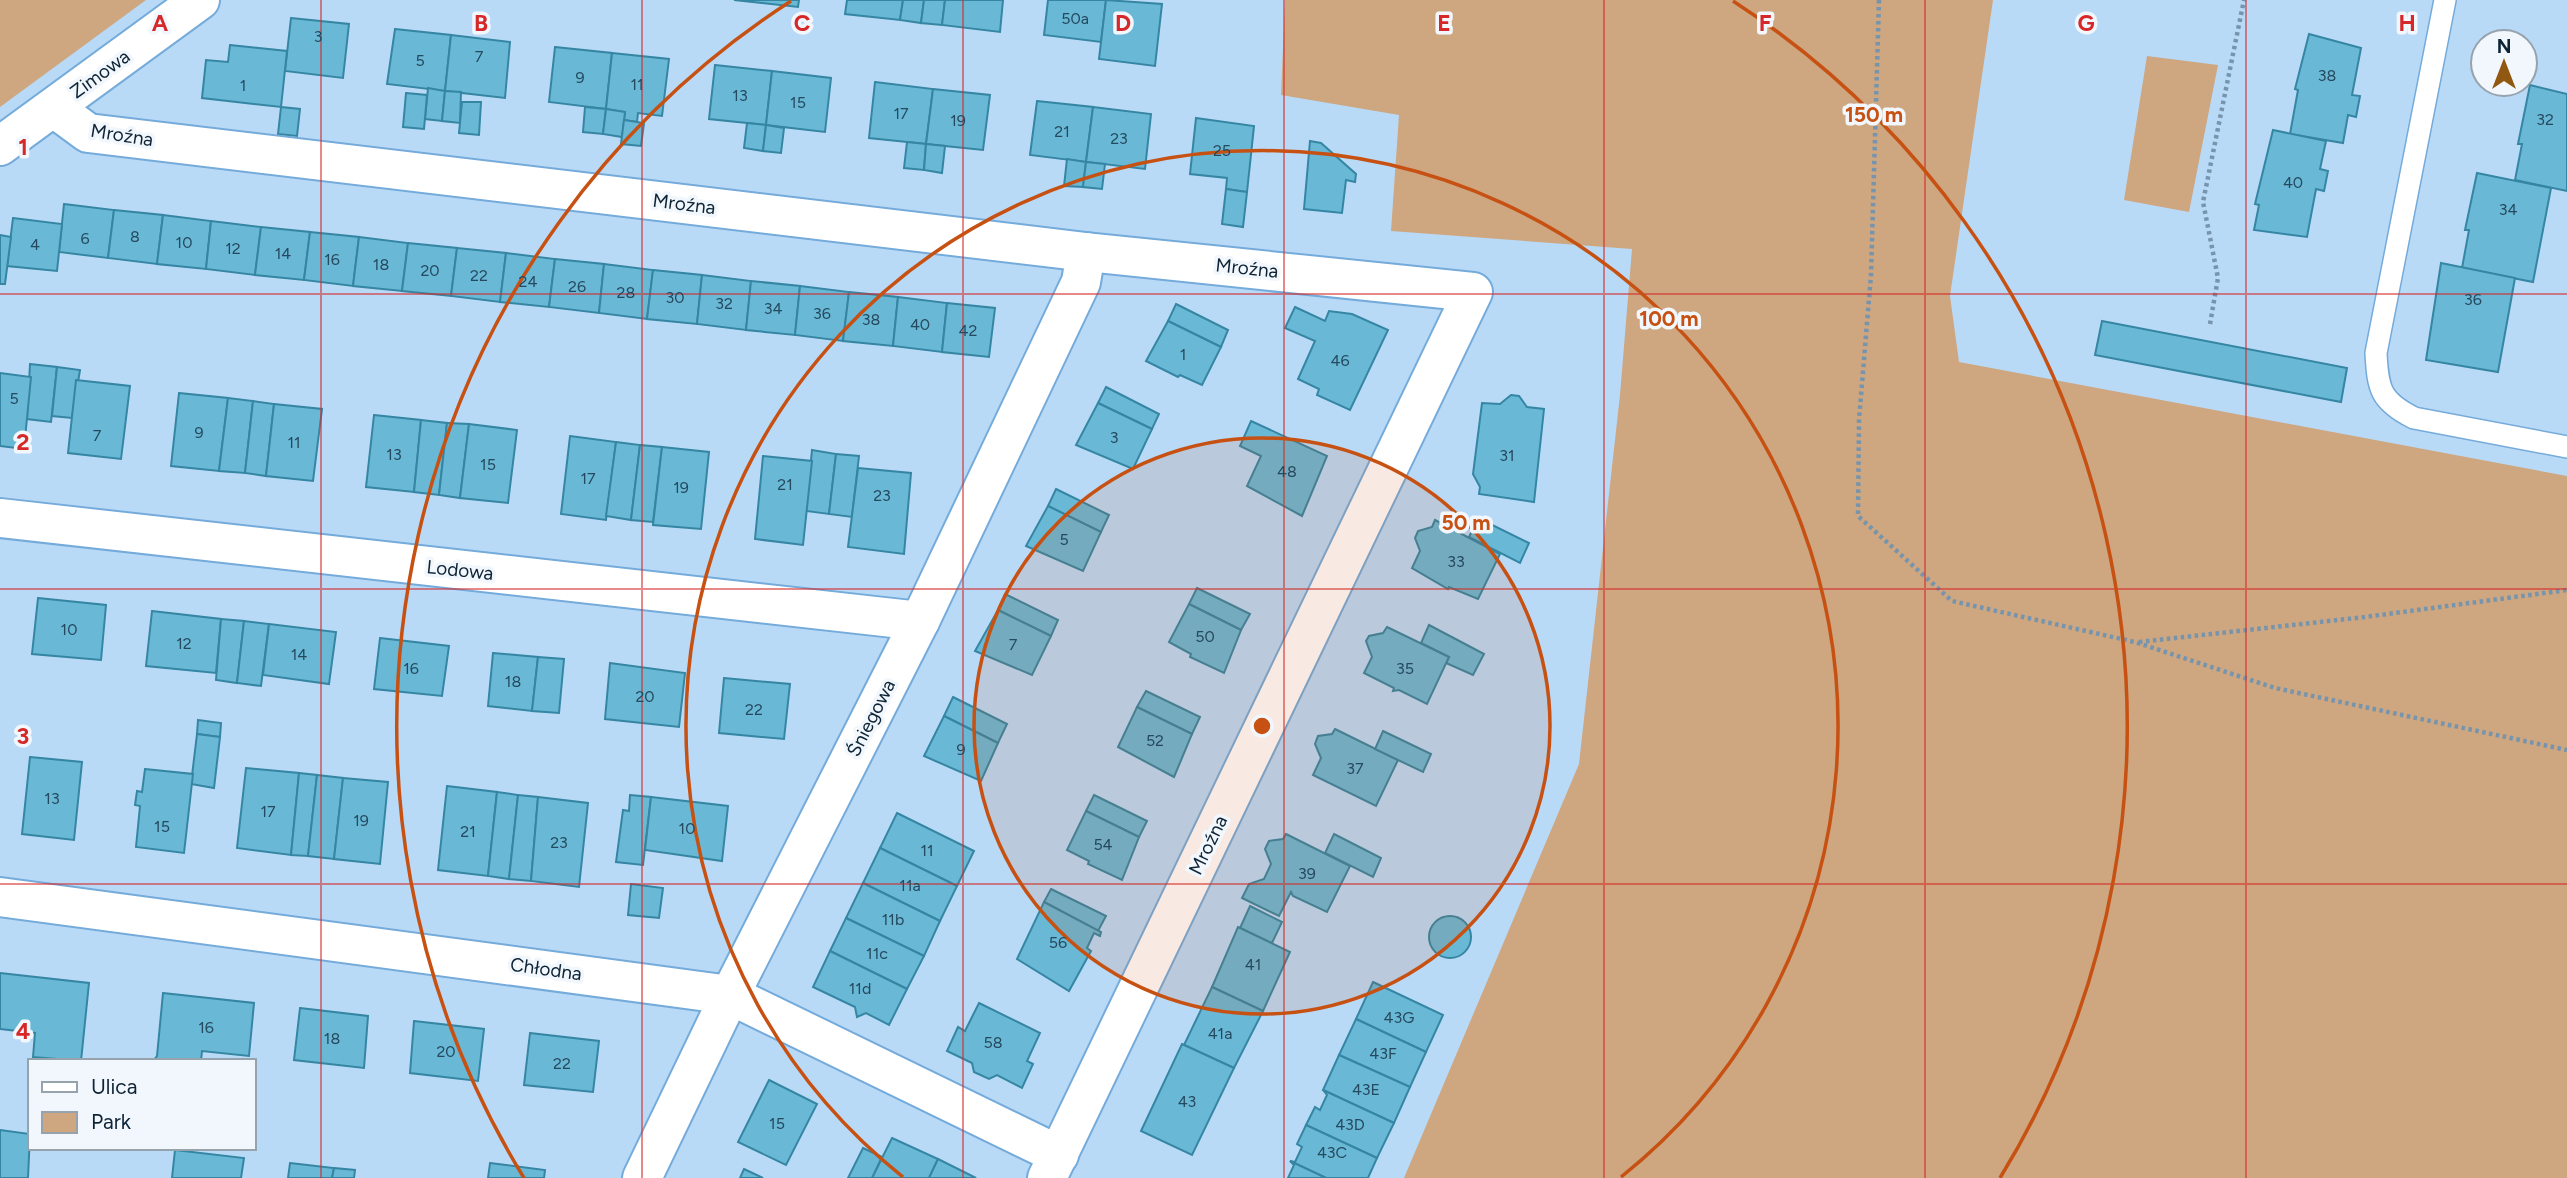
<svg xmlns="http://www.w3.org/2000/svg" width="2567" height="1178" font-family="Figtree,sans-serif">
	<rect width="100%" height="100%" fill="#b9daf7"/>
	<g fill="#cea680">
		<path d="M0,0h146l-146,107z"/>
		<path d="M1285,0h708l-43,296 9,66 608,114v702h-1163l175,-414 41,-369 12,-146 -241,-18 8,-116 -118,-20z"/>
		<path d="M2147,56l71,9 -29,147 -65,-12z"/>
	</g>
	<g fill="#69b8d6" stroke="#3586a3" stroke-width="2">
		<path d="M734,0h65l-1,7z"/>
		<path d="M847,0h56l-3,20 -55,-6z"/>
		<path d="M903,0h21l-3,23 -21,-3z"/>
		<path d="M924,0h21l-3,25 -21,-2z"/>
		<path d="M945,0h58l-3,32 -58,-7z"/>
		<path d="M1048,0h58l-5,42 -57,-7z"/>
		<path d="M1106,0l56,4 -7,62 -56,-7z"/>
		<path d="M291,18l58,6 -6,54 -58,-7z"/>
		<path d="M395,29l56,6 -6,56 -58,-7z"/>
		<path d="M2309,34l52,14 -9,47 8,1 -4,21 -8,-2 -5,28 -53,-9 8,-44 -3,-1z"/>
		<path d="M451,35l59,7 -5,56 -60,-7z"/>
		<path d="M230,45l57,6 -6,56 -79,-9 4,-38 22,2z"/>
		<path d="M555,47l57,6 -6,56 -57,-7z"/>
		<path d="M612,53l57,6 -7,57 -24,-3 -1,9 -13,-2 1,-8 -19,-3z"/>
		<path d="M715,65l57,6 -6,54 -57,-6z"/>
		<path d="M772,71l59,7 -6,54 -59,-7z"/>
		<path d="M875,82l58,7 -7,55 -57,-6z"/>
		<path d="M2530,85l37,9v97l-52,-11 7,-36h-4z"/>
		<path d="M428,88l17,3 -3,30 -17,-2z"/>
		<path d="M933,89l57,6 -7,55 -57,-6z"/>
		<path d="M445,91l16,1 -1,31 -18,-2z"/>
		<path d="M406,93l21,2 -3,34 -21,-2z"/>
		<path d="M1037,101l56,6 -7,55 -56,-7z"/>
		<path d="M462,102h19l-2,33 -20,-2z"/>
		<path d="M281,107l19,2 -3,27 -19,-2z"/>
		<path d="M585,107l21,2 -3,25 -20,-2z"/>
		<path d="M1093,107l58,7 -6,55 -59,-7z"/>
		<path d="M606,109l19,3 -3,25 -19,-3z"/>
		<path d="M1196,118l58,8 -7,66 -21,-3 1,-11 -37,-4z"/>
		<path d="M624,120l20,3 -3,23 -20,-2z"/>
		<path d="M747,123l19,2 -3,26 -19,-3z"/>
		<path d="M766,125l18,3 -3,25 -18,-2z"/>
		<path d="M2273,130l53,11 -6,28 8,2 -4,20 -8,-2 -9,48 -53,-7 5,-25 -4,-1z"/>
		<path d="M1310,141l11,2 35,31 -1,8 -9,-2 -4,33 -38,-4z"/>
		<path d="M907,142l19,2 -2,26 -20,-2z"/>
		<path d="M926,144l19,2 -3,27 -18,-3z"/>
		<path d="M1067,159l19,3 -3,25 -19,-1z"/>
		<path d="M1086,162l19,2 -3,25 -19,-2z"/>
		<path d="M2477,173l74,15 -18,94 -71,-14 7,-38h-4z"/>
		<path d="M1226,189l21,3 -4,35 -21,-3z"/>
		<path d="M64,204l50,6 -6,48 -49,-6z"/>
		<path d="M114,210l49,5 -6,49 -49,-6z"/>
		<path d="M163,215l48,6 -5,48 -49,-5z"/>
		<path d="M13,218l49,6 -5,47 -50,-5z"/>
		<path d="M211,221l50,6 -6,48 -49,-6z"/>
		<path d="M261,227l49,5 -6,48 -49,-5z"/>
		<path d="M310,232l49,5 -6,49 -49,-6z"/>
		<path d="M0,235l11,2 -6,47h-5z"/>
		<path d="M359,237l49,6 -6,48 -49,-5z"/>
		<path d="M408,243l49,5 -6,48 -49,-5z"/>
		<path d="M457,248l49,5 -6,49 -49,-6z"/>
		<path d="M506,253l49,6 -6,48 -49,-5z"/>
		<path d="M555,259l49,5 -5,49 -50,-6z"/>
		<path d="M2441,263l74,15 -17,94 -72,-12z"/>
		<path d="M604,264l49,6 -6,49 -48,-6z"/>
		<path d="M653,270l49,5 -5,49 -50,-5z"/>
		<path d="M702,275l49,6 -5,49 -49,-6z"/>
		<path d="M751,281l49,5 -5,49 -49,-5z"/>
		<path d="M800,286l49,6 -6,49 -48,-6z"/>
		<path d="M849,292l49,5 -5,49 -50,-5z"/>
		<path d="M898,297l49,6 -5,49 -49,-6z"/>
		<path d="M947,303l48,5 -6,49 -47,-5z"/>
		<path d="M1176,304l52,26 -7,17 -53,-26z"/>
		<path d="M1295,307l30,14 4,-10 23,3 36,16 -38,80 -33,-15 2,-6 -21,-10 17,-38 -30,-13z"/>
		<path d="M1168,321l53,26 -19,38 -22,-10 -2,2 -32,-16z"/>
		<path d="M2102,321l245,47 -6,34 -246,-47z"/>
		<path d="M30,364l27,3 -6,55 -24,-3z"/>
		<path d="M57,367l23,3 -8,48 -20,-2z"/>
		<path d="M0,373l31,4 -7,72 -24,-3z"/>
		<path d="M76,380l54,6 -9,73 -53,-6z"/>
		<path d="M1106,387l53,27 -7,15 -54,-26z"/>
		<path d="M179,393l49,5 -9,73 -48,-5z"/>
		<path d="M1511,395l8,1 8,11 17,2 -10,93 -55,-8 1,-7 -7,-13 9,-71 18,1z"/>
		<path d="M228,398l25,3 -8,72 -26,-2z"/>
		<path d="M253,401l21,3 -8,72 -21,-3z"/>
		<path d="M1098,403l54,26 -19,40 -57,-24z"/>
		<path d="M274,404l48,5 -9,72 -47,-5z"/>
		<path d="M374,415l47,5 -7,72 -48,-5z"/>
		<path d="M421,420l26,3 -8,72 -25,-3z"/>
		<path d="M1251,421l76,35 -25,60 -55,-30 14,-30 -21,-10z"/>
		<path d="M447,423l22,1 -9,74 -21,-3z"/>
		<path d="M469,424l48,6 -9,73 -48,-5z"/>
		<path d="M570,436l46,6 -10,78 -45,-6z"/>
		<path d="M616,442l24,3 -9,75 -25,-4z"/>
		<path d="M640,445l22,2 -9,75 -22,-2z"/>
		<path d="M662,447l47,5 -8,77 -48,-4z"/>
		<path d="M812,450l24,4 -7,60 -23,-3z"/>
		<path d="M836,454l23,2 -7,61 -23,-3z"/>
		<path d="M763,456l49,5 -9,84 -48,-6z"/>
		<path d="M858,468l53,5 -7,81 -56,-7z"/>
		<path d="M1056,489l53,26 -8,17 -53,-26z"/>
		<path d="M1048,506l53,26 -18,39 -57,-25z"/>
		<path d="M1478,518l51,25 -9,20 -51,-26z"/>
		<path d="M1435,520l65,34 -22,45 -29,-12 -1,2 -36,-21 8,-17 -5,-13 3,-7 14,-4z"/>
		<path d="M1197,588l53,26 -9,16 -52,-26z"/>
		<path d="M1005,594l53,26 -7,16 -53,-26z"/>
		<path d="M38,598l68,7 -5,55 -69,-6z"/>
		<path d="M1189,604l52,26 -17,43 -34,-16 1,-3 -22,-12z"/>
		<path d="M998,610l53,26 -19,39 -57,-24z"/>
		<path d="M152,611l69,8 -5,54 -70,-7z"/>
		<path d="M221,619l23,2 -7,62 -21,-3z"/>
		<path d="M244,621l25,3 -8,62 -24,-3z"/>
		<path d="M269,624l67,8 -7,52 -66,-9z"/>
		<path d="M1429,625l55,29 -11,21 -27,-12 3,-6 -28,-14z"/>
		<path d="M1387,627l62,30 -22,47 -28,-14 -6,1 1,-3 -30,-15 8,-16 -6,-16 3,-5 14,-3z"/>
		<path d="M380,638l69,8 -7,50 -68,-7z"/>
		<path d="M493,653l45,4 -6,54 -44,-5z"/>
		<path d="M538,657l26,2 -5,54 -27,-2z"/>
		<path d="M610,663l75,10 -6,54 -74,-8z"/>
		<path d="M724,678l66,6 -6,55 -65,-6z"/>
		<path d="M1146,691l54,26 -8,17 -55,-27z"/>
		<path d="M953,697l54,27 -9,19 -54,-27z"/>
		<path d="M1137,707l55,27 -18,43 -56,-30z"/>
		<path d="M944,716l54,27 -17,38 -57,-25z"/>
		<path d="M198,720l23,3 -1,14 -23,-3z"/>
		<path d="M1335,729l63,31 -22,46 -63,-31 8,-17 -6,-14 3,-8 14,-2z"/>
		<path d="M1383,731l48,23 -8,18 -48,-23z"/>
		<path d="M197,734l23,3 -6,51 -23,-4z"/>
		<path d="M30,757l52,5 -8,78 -52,-6z"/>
		<path d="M246,768l53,5 -8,82 -54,-7z"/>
		<path d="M145,769l48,5 -9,79 -48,-6 4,-41 -5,-1 2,-14 5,1z"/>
		<path d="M299,773l18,2 -9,81 -17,-1z"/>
		<path d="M317,775l26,3 -9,81 -26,-3z"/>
		<path d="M343,778l45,4 -8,82 -46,-5z"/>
		<path d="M447,786l50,6 -9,84 -50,-6z"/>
		<path d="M497,792l21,3 -9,84 -21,-3z"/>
		<path d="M518,795l20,2 -7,84 -22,-2z"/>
		<path d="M630,795l21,2 -8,68 -27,-3 7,-52 6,1z"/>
		<path d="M1094,795l53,26 -8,16 -53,-26z"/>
		<path d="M538,797l50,6 -9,84 -48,-6z"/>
		<path d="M651,797l77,9 -6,55 -77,-11z"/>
		<path d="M1086,811l53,26 -17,43 -34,-16 1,-3 -22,-11z"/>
		<path d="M897,813l77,38 -17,35 -77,-38z"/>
		<path d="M1286,834l64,32 -23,46 -34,-16 -2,-4 -12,24 -37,-18 7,-14 15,-5 7,-15 -6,-15 4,-8 14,-2z"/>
		<path d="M1334,834l47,24 -8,19 -48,-24z"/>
		<path d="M880,848l77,38 -17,35 -77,-38z"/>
		<path d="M863,883l77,38 -16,35 -78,-38z"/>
		<path d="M631,884l32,4 -4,30 -31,-3z"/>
		<path d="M1051,889l55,27 -8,15 -54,-29z"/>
		<path d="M1044,902l57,30 -1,4 -6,-3 -7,15 4,3 -22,40 -52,-32z"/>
		<path d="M1250,906l32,16 -10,21 -32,-15z"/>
		<circle cx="1450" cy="937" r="21"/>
		<path d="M846,918l78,38 -17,33 -77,-38z"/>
		<path d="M1238,927l52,25 -27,59 -51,-24z"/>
		<path d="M830,951l77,38 -18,36 -23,-12 -9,4 -2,-10 -42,-20z"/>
		<path d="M0,973l89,10 -8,78 -48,-4 2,-24 -35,-4z"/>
		<path d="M1373,982l70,33 -17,37 -70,-33z"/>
		<path d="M1212,987l51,24 -29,57 -50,-23z"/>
		<path d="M163,993l91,10 -5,53 -47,-5 -1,10h-48l4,-5z"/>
		<path d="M979,1003l61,30 -13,28 6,3 -11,24 -25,-13 -8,4 -15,-7 -2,-9 -25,-12 11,-24 7,4z"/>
		<path d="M300,1008l68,8 -4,52 -70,-8z"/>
		<path d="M1356,1019l70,33 -16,35 -71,-32z"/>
		<path d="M414,1021l70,8 -6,52 -68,-8z"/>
		<path d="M530,1033l69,8 -6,51 -69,-7z"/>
		<path d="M1182,1044l52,24 -42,87 -51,-24z"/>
		<path d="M1339,1055l71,32 -16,36 -71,-33z"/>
		<path d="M769,1080l48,24 -31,61 -48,-23z"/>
		<path d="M1323,1090l71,33 -17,35 -71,-33 9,-18 5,3 7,-15z"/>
		<path d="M1306,1125l71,33 -9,20h-42l-36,-17 5,1 7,-15 -5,-3z"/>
		<path d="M0,1130l30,4 -2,44h-28z"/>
		<path d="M892,1138l46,21 -9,19h-57z"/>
		<path d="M863,1148l19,9 -10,21h-24z"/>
		<path d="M175,1150l69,8 -3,20h-69z"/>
		<path d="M938,1159l38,19h-47z"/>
		<path d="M1290,1161l36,17h-38l6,-13z"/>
		<path d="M290,1163l44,5 -2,10h-44z"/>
		<path d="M490,1163l55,7 -1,8h-56z"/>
		<path d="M334,1168l21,2 -1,8h-22z"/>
		<path d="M744,1169l19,9h-23z"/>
	</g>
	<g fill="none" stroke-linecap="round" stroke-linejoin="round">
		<defs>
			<path id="lane" d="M2445,0l-69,353c2,36 4,48 38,65l153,29"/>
			<g id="street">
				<path d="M54,108l34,25 998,119 387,40 -426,886"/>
				<path d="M0,146l200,-146"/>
				<path d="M0,518l920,103"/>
				<path d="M0,897l730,98 329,160"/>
				<path d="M642,1178l88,-183 190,-374 161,-339 5,-30"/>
			</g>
		</defs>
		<use href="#lane" stroke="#75abda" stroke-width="24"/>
		<use href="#street" stroke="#75abda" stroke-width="42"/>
		<g stroke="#7794ad" stroke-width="4.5" stroke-dasharray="3.5 3.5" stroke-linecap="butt">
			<path d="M1879,0l-8,275 -12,145 -1,96 94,85 183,41 140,46 292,62"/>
			<path d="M2210,324l8,-46 -15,-76 41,-202"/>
			<path d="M2139,642l226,-25 202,-27"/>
		</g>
		<use href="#lane" stroke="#fff" stroke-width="21"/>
		<use href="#street" stroke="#fff" stroke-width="38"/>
	</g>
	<path fill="none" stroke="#d62828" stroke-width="2" stroke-opacity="0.55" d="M321,0v1178M642,0v1178M963,0v1178M1284,0v1178M1604,0v1178M1925,0v1178M2246,0v1178M0,294h2567M0,589h2567M0,884h2567"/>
	<circle cx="1262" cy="726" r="288" fill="#c75112" fill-opacity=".12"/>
	<g fill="none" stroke="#c75112" stroke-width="3.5">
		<circle cx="1262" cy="726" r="288"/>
		<path d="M903 1177A576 576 0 1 1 1621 1177"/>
		<path d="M524 1178A865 865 0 0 1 791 1M1733 1A865 865 0 0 1 2000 1178"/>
	</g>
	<g text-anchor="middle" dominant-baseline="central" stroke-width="7" stroke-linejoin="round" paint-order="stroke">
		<g font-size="16" fill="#25495e">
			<text x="1075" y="18">50a</text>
			<text x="318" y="36">3</text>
			<text x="479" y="56">7</text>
			<text x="420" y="60">5</text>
			<text x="2327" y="75">38</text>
			<text x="580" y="77">9</text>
			<text x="637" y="84">11</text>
			<text x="243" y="85">1</text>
			<text x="740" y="95">13</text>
			<text x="798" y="102">15</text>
			<text x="901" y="113">17</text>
			<text x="2545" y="119">32</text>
			<text x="958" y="120">19</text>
			<text x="1062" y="131">21</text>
			<text x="1119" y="138">23</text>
			<text x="1222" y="150">25</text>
			<text x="2293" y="182">40</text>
			<text x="2508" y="209">34</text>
			<text x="135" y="236">8</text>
			<text x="85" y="238">6</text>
			<text x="184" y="242">10</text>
			<text x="35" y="244">4</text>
			<text x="233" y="248">12</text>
			<text x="283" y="253">14</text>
			<text x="332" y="259">16</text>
			<text x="381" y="264">18</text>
			<text x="430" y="270">20</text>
			<text x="479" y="275">22</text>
			<text x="528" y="281">24</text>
			<text x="577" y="286">26</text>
			<text x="626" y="292">28</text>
			<text x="675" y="297">30</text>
			<text x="2473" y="299">36</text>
			<text x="724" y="303">32</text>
			<text x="773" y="308">34</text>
			<text x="822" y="313">36</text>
			<text x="871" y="319">38</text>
			<text x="920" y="324">40</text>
			<text x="968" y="330">42</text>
			<text x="1183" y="354">1</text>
			<text x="1340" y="360">46</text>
			<text x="14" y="398">5</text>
			<text x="199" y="432">9</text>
			<text x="97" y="435">7</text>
			<text x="1114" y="437">3</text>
			<text x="294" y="442">11</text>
			<text x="394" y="454">13</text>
			<text x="1507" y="455">31</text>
			<text x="488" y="464">15</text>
			<text x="1287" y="471">48</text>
			<text x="588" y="478">17</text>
			<text x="785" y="484">21</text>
			<text x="681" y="487">19</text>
			<text x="882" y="495">23</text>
			<text x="1064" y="539">5</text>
			<text x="1456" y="561">33</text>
			<text x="69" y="629">10</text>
			<text x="1205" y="636">50</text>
			<text x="184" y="643">12</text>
			<text x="1013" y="644">7</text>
			<text x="299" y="654">14</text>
			<text x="411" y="668">16</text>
			<text x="1405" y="668">35</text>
			<text x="513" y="681">18</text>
			<text x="645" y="696">20</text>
			<text x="754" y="709">22</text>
			<text x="1155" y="740">52</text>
			<text x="961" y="749">9</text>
			<text x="1355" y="768">37</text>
			<text x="52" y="798">13</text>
			<text x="268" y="811">17</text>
			<text x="361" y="820">19</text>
			<text x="162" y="826">15</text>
			<text x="687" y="828">10</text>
			<text x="468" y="831">21</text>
			<text x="559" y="842">23</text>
			<text x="1103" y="844">54</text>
			<text x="927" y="850">11</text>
			<text x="1307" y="873">39</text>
			<text x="910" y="885">11a</text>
			<text x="893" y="919">11b</text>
			<text x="1058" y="942">56</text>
			<text x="877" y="953">11c</text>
			<text x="1253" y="964">41</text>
			<text x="860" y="988">11d</text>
			<text x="1399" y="1017">43G</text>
			<text x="206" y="1027">16</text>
			<text x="1220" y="1033">41a</text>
			<text x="332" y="1038">18</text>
			<text x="993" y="1042">58</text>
			<text x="446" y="1051">20</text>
			<text x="1383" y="1053">43F</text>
			<text x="562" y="1063">22</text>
			<text x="1366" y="1089">43E</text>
			<text x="1187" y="1101">43</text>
			<text x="777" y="1123">15</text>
			<text x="1350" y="1124">43D</text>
			<text x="1332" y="1152">43C</text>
		</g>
		<g font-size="19" fill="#0e2436" stroke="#f1f7fc">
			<text transform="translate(100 74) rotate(-36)">Zimowa</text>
			<text transform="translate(122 135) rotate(9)">Mroźna</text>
			<text transform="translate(684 204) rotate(7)">Mroźna</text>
			<text transform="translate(1247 268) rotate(6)">Mroźna</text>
			<text transform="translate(460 570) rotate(6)">Lodowa</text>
			<text transform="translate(871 718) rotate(-63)">Śniegowa</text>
			<text transform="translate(1208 845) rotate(-64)">Mroźna</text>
			<text transform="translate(546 969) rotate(8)">Chłodna</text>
		</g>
	</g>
	<g font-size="23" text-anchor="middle" font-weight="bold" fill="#d62828" stroke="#f1f7fc" stroke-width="7" stroke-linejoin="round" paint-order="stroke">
		<text x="160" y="31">A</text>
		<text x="481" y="31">B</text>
		<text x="802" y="31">C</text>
		<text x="1123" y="31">D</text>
		<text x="1444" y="31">E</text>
		<text x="1765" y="31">F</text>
		<text x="2086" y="31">G</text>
		<text x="2407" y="31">H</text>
		<text x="23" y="155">1</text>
		<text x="23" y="450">2</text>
		<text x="23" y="744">3</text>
		<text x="23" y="1039">4</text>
	</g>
	<circle cx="1262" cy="726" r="10" fill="#c75112" stroke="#f1f7fc" stroke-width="3.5"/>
	<g font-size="21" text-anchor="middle" font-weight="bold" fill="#c75112" stroke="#f1f7fc" stroke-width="7" stroke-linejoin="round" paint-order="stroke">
		<text x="1874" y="122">150 m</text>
		<text x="1669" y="326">100 m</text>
		<text x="1466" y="530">50 m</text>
	</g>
	<rect x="28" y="1059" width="228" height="91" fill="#f1f7fc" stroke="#96a3ad" stroke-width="2"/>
	<rect x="42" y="1082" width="35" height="10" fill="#ffffff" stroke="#96a3ad" stroke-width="2"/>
	<text x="91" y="1094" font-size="21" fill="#0e2436">Ulica</text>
	<rect x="42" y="1112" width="35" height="21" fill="#cea680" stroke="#96a3ad" stroke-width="2"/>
	<text x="91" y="1129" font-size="21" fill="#0e2436">Park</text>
	<g transform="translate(2504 63)"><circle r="33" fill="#f1f7fc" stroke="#96a3ad" stroke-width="2"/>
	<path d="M0-5L12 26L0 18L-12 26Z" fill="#905811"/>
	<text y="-10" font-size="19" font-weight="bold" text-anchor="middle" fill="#0e2436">N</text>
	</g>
</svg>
